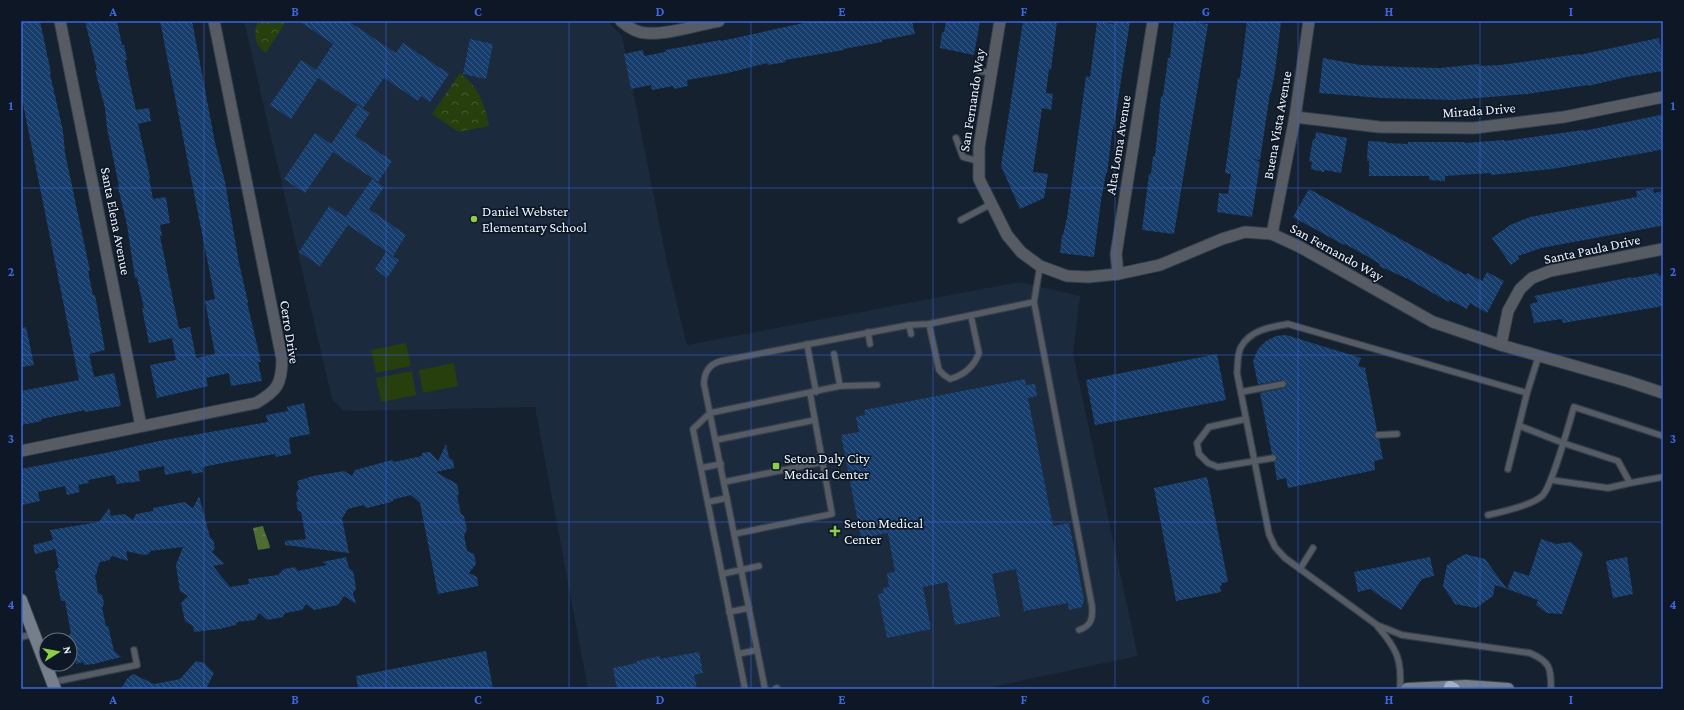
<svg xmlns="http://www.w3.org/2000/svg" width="1684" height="710" font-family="'Crimson Pro',serif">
	<defs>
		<pattern id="park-crowns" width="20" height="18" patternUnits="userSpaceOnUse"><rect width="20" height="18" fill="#273e0d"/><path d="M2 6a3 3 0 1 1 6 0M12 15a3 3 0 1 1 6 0" fill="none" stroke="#465a31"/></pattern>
		<pattern id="water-ripples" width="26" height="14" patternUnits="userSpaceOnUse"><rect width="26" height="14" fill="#4f6d32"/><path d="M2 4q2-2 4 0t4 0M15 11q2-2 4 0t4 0" fill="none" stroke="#688251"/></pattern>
		<pattern id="building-back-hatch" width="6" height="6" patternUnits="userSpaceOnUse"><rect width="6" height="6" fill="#173d6d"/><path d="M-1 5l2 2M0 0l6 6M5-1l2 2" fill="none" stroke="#395a83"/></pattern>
	</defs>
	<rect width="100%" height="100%" fill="#16212f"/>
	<path fill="#1c2a3e" d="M244,21h363l15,15 46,231 19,78 332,-63 61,14 -7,58 65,302 -156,33h-394l-53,-282 -182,4 -10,-1 -11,-11z"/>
	<g fill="#273e0d">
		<path d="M406,343l5,23 -35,7 -5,-23z"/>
		<path d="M454,363l4,23 -35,7 -4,-23z"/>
		<path d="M412,371l4,24 -35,7 -5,-24z"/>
	</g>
	<g fill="url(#park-crowns)">
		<path d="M258,21h28l-20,32c-12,-8 -13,-20 -8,-32z"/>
		<path d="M460,73c18,14 25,31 29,53l-30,6 -27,-18z"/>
	</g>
	<path fill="url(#water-ripples)" d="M263,526c2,9 6,14 7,22l-12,2 -5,-22z"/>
	<g fill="url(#building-back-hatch)">
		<path d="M26,21h14l11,52 -1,1 13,57 2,22 25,118h-2l5,24h2l10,55 -16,4 5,23 20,-4 7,33 -36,6v-2l-44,9 1,2 -21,4v-34l58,-11 -58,-286v-72z"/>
		<path d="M85,21h32l5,24h2l3,15h-2l11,50 13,-2 2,13 -13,3 12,54h-1l4,21 13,-2 4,26 -10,2 2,11h-2l19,93 11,-2 6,31 19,-4 -10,-53 10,-2 -55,-278h32l23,122 10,39 14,81 9,39 -1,1 3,12 11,47h-3l4,19 -31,5 -2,-13 -23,5 2,8 -51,12 -7,-33 26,-5 -4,-22 -23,5 -7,-35h2l-7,-30h-2l-8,-53 -9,-38 1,-1 -12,-58 -2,-20 -10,-38h2z"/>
		<path d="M299,21h49l48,32 7,-10 46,31 -19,28 -9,-6 -3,5 -34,-23 -21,30 -45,-30 -27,41 -21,-14 31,-45 15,10 17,-26z"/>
		<path d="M813,21h99l3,13 -33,6v2l-39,7 1,1 -59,10 1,2 -18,3 -1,-2 -39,10 -41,7 1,6 -14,3 -1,-3 -21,4 -1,-5 -20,4 -7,-35 19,-4 1,6 21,-4v-2l56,-10v1z"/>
		<path d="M946,21h34l-6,34 -34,-7 2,-16h2z"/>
		<path d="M1023,21h34l-6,49 -2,-1 -3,24 7,1 -2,16 -9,-2 -9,64 15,2 -4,24 -24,11 -19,-43z"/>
		<path d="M1115,21h15l-14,93 -4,20 -5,39h-1l-5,27 -7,57 -34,-4 2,-18h1l4,-17 19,-142 4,1 7,-55 17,2z"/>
		<path d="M1174,21h23l-1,2 12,1 -34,210 -32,-4 7,-56h2l2,-18h2l6,-60h2l5,-38h2z"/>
		<path d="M1247,21l34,1 -6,50 -4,21h-1l-10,67 -7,-1 7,3 -8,55 -35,-5 2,-19 9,1 3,-20 -6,-1 13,-95h2z"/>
		<path d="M1659,38l4,23v10l-37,6 -38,9v-1l-61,9 -73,6 -73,-2 -62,-5 4,-35 37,7 40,2 40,1 39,-4v2l21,-1 79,-11v1z"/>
		<path d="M470,39l23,5 -7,35 -23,-5z"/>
		<path d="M357,105l13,8 -15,23 37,25 -14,21 -45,-30 -28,41 -21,-14 31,-46 16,11z"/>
		<path d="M1660,115h3v34l-13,3 -98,17 -61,6 -1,-2 -45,3v5l-16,-1v-4h-60v-15h-2l1,-20 18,1v1l22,1v-2h57v1l39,-3 1,1 78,-11v1z"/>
		<path d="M1316,132l31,6 -6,35 -16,-3 -1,2 -13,-3 1,-7 -3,-1 4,-22h2z"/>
		<path d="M372,179l12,8 -15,22 37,26 -13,21 -45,-31 -28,41 -21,-14 30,-46 17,11z"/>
		<path d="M1653,188l1,5 9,-2v34l-3,1 -119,22 -23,8 1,3 -8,6 -19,-27 18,-13 20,-8 107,-20 -1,-6z"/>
		<path d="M1309,189l157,86 1,-2 15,8 5,-9 17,9 -17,32 -17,-10 -3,6 -17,-9 -1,2 -41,-23 -29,-13 1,-2 -15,-9 -20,-11 -1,1 -51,-28z"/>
		<path d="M386,252l13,8 -12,18 -12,-9z"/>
		<path d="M1658,273l1,3 4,-1v31l-100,17 -1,-4 -28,4 -4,-19 8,-2 -4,-6 98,-19v1z"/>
		<path d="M26,327l8,38 -13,2v-39z"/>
		<path d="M1286,335l75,23 -3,8 7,2 12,63 -3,5 2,3h3l4,20 -9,2 1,9 -87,18 -2,-10 -9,2 -3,-18 3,-2v-3l-2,-3h-3l-12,-61 24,-5 3,-2v-3l-4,-3 -25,4 -5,-23 5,-12 8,-8 10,-5z"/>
		<path d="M1217,354l9,46 -131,25 -9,-45z"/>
		<path d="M1025,379l1,6 9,-1 2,12 -9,2 25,128 16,-3 15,77 -2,7 -13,3 -1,-7 -44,8 -8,-42 -24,5 8,42 -45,9 -8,-43 -24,5 8,42 -44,9 -9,-44 6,-1 -1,-5 6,-1 -2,-14 8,-1 -7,-39 -27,5 -20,-103 18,-3 -3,-15 9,-2 -1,-5z"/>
		<path d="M304,403l6,31 -21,4 2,16 -15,3 -1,-3 -42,7 -30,6v5l-11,2 -1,-4 -26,5 -1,-9 -26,5 2,10 -11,2v-1l-12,2 -3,-9 -26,5 1,3 -11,2 2,7 -13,3 -2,-9 -27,6 2,9 -18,4 -1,-36 89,-17 49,-11 109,-19 -2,-7 22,-4 -1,-4z"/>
		<path d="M446,444l3,14 4,2 1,8 -18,4 21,12 2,10 -2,2 4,18 3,2 3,14 -3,5 3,16 7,3 2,10 -7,9 8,4 1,9 -40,8 -18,-91 -9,-8 -16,4 -4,3 -24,6 -4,-3 -15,4 -6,9 7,35 -64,-8v-4l21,-2 -5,-27 -3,-1 -2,-9h2l-2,-10 3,-3 -2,-8 16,-5 31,-5 8,5 3,-6 37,-10 2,2 28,-6v-3l8,-1 8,9z"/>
		<path d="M1207,477l21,105 -6,1v2l-2,1 1,6 -45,9 -22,-113z"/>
		<path d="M199,496l11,41 3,3 2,8 -3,4 13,12 -12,2 17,21 19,-3 -1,-5 30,-4 6,-6 11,-2 3,4 29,-6 -5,-3 24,-5 3,11 4,3 2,10 1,8 -3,4 3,11 -12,-8 -6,9 -24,5 -8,-6 -4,6 -17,3 -2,4 -16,3 -8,-7 -4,7 -18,2 -1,3 -17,4 -25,3 -1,-6 -8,-5 -4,-18 7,-7 -8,-5 -4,-26 7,-18 -33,4 -1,3 -5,1 -18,-4 2,10 -16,-5 -3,4 -9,2 -3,8v3l-2,2 3,18 4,2 2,9 -2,4 4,18h2l6,25 7,6 -27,7 -10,1 -1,-3 -7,2 -2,-16 -4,-2 -2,-10 3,-3 -6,-32h-4l-6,-30 4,-4 -4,-18 -20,5 -2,-9 20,-5 -3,-10 49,-8 10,-14 2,8 13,-2 9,6 3,-6 17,-3v-3l31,-6 9,6z"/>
		<path d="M1541,539l15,5 15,-2 12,11 -21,61 -15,-1 -11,-8 2,-5 -31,-11 7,-18 15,5z"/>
		<path d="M1465,554l20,5 22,30 -12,-4 -2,11 -17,12 -21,-4 -12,-18 4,-21z"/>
		<path d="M1430,557l4,19 -12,3 -21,31 -31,-21 -12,3 -4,-20z"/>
		<path d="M1627,557l6,37 -20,4 -7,-37z"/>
		<path d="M486,651l7,38h-135l-2,-13z"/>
		<path d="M699,652l4,21 -9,2 3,14h-80l-4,-21 24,-5v-2l23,-5v3z"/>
		<path d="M196,661l8,2 10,10 -8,16h-85l6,-10 6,-5 21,10 26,-5z"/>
	</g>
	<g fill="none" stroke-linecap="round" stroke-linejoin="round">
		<defs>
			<g id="lane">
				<path d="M979,71l12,2"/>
				<path d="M956,138l7,19 15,4"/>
				<path d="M961,220l30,-16"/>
				<path d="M1034,302l58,304c1,13 -1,20 -13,24"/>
				<path d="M929,324l10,46 5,5 6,4c14,-4 24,-12 29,-26l-8,-37"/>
				<path d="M909,325l2,9"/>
				<path d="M868,332l2,12"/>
				<path d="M807,344l9,48"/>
				<path d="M834,354l6,32"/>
				<path d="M1241,392l42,-8"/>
				<path d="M1527,393l-239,-69c-18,3 -38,6 -47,23 -4,7 -3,18 -4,26l32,161 6,13 10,11 92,67 25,10 128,18c20,9 21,14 21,36"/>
				<path d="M1246,419l-37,8 -12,16 2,11 9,9 10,4 55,-9"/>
				<path d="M1520,426l43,17 55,18 12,22 -22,5 -57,-8"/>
				<path d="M1378,435l19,-1"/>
				<path d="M716,440l99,-20"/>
				<path d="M701,468l20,-4"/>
				<path d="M1508,469l19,-76 12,-38"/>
				<path d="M724,482l99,-20"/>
				<path d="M1630,483l33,-6"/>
				<path d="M708,502l19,-4"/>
				<path d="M1488,515c14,-3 44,-10 54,-19 10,-9 27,-73 32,-89l89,29"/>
				<path d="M734,534l98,-20 -22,-121"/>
				<path d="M1300,569l13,-21"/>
				<path d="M722,574l37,-8"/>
				<path d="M729,612l20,-4"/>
				<path d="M1378,627c19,22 24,33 22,62"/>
				<path d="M21,637l13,-3"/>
				<path d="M738,654l19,-4"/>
				<path d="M53,682l84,-17 -3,-15"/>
				<path d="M745,689l-52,-260 17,-16 130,-27 37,-1"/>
				<path d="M765,689l-61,-305c0,-12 6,-20 17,-23l188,-36 20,-1 105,-22 6,-36"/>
				<path d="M775,689l2,-1"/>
			</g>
			<g id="street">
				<path d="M60,21l81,405"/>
				<path d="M621,21c7,6 15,12 25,12 21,2 52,-8 73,-12"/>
				<path d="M1000,21l-21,126v32l28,56 14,17 19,14 27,10 21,1 30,-3 42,-9 62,-26 23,-7 27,2 28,13 133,75 68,23 126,36 36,12"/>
				<path d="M1295,117l84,10 95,1 90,-11 99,-20"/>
				<path d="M1272,234l23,-117 14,-96"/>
				<path d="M1118,274l-2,-20 37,-233"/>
				<path d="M1501,345l7,-34 12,-22 12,-11 18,-7 113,-22"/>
				<path d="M21,451l235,-48c21,-12 26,-19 26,-44l-68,-338"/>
			</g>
			<g id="secondary">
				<path d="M21,600l34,89"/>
				<path d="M1407,689l59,-3 42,3"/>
			</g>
			<path id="highway" d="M1450,687l4,2"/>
		</defs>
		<use href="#lane" stroke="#343f4c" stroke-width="8"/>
		<use href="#street" stroke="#343f4c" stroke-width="13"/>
		<use href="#secondary" stroke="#343f4c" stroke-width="14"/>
		<use href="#highway" stroke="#343f4c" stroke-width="14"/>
		<use href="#lane" stroke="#575c64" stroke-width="5.5"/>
		<use href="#street" stroke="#575c64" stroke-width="11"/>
		<use href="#secondary" stroke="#757f8b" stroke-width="12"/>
		<use href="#highway" stroke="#a2b1c4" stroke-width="12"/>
	</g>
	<path fill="none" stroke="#3c67de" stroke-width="1" stroke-opacity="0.55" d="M204,21v668M386,21v668M569,21v668M751,21v668M933,21v668M1115,21v668M1298,21v668M1480,21v668M21,188h1642M21,355h1642M21,522h1642"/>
	<g fill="#8cce46" stroke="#0d1725" stroke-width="1.5">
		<circle cx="474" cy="219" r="4"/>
		<rect x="772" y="462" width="8" height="8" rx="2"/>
		<path d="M833 525h4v4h4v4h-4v4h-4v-4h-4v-4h4z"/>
	</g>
	<g text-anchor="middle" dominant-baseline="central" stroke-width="3.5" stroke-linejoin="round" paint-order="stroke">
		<g font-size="14" fill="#ecf4fe" stroke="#0d1725">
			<text transform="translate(972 100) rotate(-81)">San Fernando Way</text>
			<text transform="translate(1479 110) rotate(-4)">Mirada Drive</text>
			<text transform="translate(1277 125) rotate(-80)">Buena Vista Avenue</text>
			<text transform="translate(1118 145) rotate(-81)">Alta Loma Avenue</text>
			<text transform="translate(116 221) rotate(79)">Santa Elena Avenue</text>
			<text transform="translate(1592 249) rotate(-12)">Santa Paula Drive</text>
			<text transform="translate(1337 252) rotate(29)">San Fernando Way</text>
			<text transform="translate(290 332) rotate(81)">Cerro Drive</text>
		</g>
		<g font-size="14" fill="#ecf4fe" stroke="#0d1725" text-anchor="start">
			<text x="482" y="211">Daniel Webster<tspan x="482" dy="16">Elementary School</tspan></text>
			<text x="784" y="458">Seton Daly City<tspan x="784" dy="16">Medical Center</tspan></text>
			<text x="844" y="523">Seton Medical<tspan x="844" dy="16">Center</tspan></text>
		</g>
	</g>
	<rect width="1684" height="710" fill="none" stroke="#0d1725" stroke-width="44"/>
	<g transform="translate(58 652) rotate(79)"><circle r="19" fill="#0d1725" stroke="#666f7c"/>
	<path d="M0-3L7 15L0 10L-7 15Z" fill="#8cce46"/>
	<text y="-6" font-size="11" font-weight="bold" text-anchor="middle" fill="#ecf4fe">N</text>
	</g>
	<rect x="22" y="22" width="1640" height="666" fill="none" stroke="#3c67de" stroke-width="1.5"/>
	<g font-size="13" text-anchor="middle" font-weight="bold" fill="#3c67de">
		<text x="113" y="16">A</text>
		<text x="295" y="16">B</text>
		<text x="478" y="16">C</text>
		<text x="660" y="16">D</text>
		<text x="842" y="16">E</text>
		<text x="1024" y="16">F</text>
		<text x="1206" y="16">G</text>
		<text x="1389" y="16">H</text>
		<text x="1571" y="16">I</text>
		<text x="11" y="110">1</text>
		<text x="1673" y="110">1</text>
		<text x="11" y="276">2</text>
		<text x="1673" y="276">2</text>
		<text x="11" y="443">3</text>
		<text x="1673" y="443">3</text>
		<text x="11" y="609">4</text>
		<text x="1673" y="609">4</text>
		<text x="113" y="704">A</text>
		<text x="295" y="704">B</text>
		<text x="478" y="704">C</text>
		<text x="660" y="704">D</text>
		<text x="842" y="704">E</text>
		<text x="1024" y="704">F</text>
		<text x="1206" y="704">G</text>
		<text x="1389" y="704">H</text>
		<text x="1571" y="704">I</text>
	</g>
</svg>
